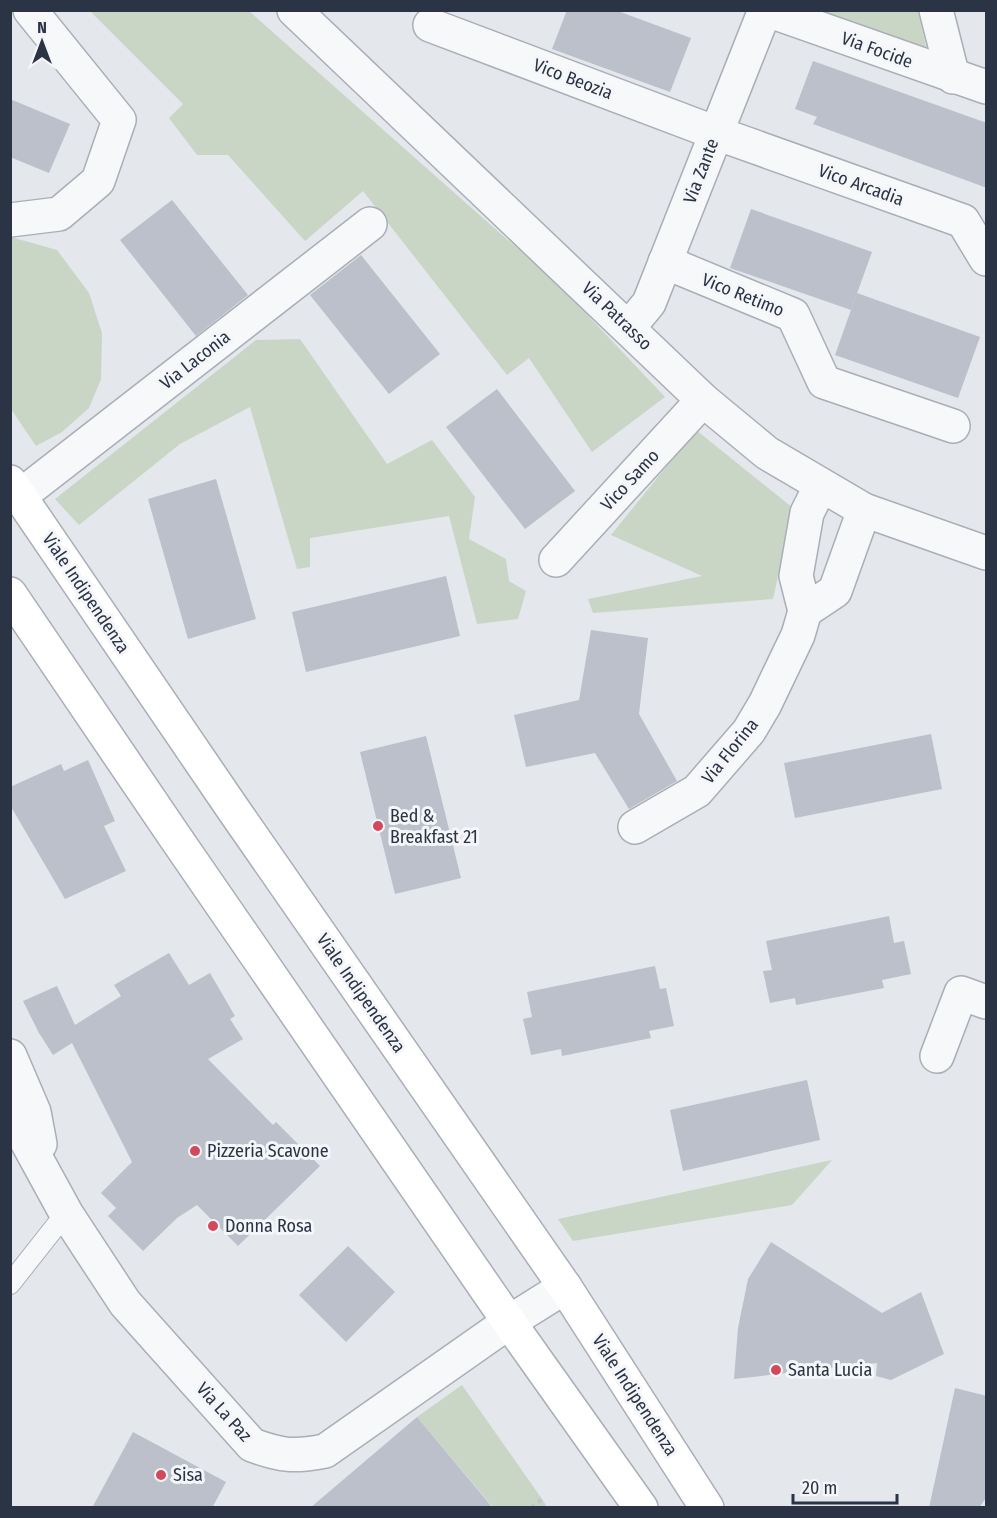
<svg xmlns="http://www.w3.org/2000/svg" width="997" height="1518" font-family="'Fira Sans Condensed',sans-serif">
	<rect width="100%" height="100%" fill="#e4e7ec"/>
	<g fill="#c9d6c5">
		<path d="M90,11h159l312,276 104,110 -73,55 -63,-94 -22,17 -144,-184 -58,50 -77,-86h-31l-28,-37 14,-14z"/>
		<path d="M812,11h106l9,40z"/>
		<path d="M11,237l46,13 32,43 13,40 -1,46 -12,29 -27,24 -26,14 -25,-37z"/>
		<path d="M300,339l87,125 45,-24 43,57 -6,42 37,20 3,22 17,10 -8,28 -41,5 -28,-108 -139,22v29l-13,2 -47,-162 -70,37 -101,81 -24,-26 201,-159z"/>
		<path d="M696,430l97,78 -20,91 -180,14 -5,-14 114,-23 -91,-41z"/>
		<path d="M832,1160l-40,45 -219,36 -15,-22z"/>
		<path d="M462,1385l80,114 5,8h-54l-76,-90z"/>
	</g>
	<g fill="#bbc0ca">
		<path d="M567,10h48l76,28 -21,54 -118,-43z"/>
		<path d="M813,61l174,62v65l-174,-64 4,-7 -22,-8z"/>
		<path d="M10,99l60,25 -21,49 -39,-16z"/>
		<path d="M172,200l76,95 -52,41 -76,-96z"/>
		<path d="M751,209l121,43 -21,58 -121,-42z"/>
		<path d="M361,255l79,99 -51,40 -79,-99z"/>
		<path d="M857,293l123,44 -22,61 -123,-43z"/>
		<path d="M497,389l78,102 -50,38 -79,-102z"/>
		<path d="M216,479l40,140 -68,20 -40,-140z"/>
		<path d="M446,576l14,60 -154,36 -14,-60z"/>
		<path d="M591,630l57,8 -9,76 38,67 -48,28 -34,-56 -69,14 -12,-52 65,-15z"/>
		<path d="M931,734l11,55 -147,29 -11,-55z"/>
		<path d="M426,736l35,142 -66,16 -35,-142z"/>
		<path d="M88,760l27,61 -11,5 22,45 -61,28 -55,-94v-18l51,-23 3,7z"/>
		<path d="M889,916l5,27 10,-2 7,33 -29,6 2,8 -88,17 -1,-7 -25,5 -7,-32 9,-1 -6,-29z"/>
		<path d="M169,953l20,32 21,-12 25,43 -5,3 13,20 -35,20 65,66 3,-3 44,44 -82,80 -41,-41 -20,13 -34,33 -35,-35 8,-8 -15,-15 31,-31 -60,-119 -19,12 -14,-22 -16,-32 34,-15 18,39 46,-29 -7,-11z"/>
		<path d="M655,966l5,23 6,-1 8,38 -25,5 2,7 -89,18 -1,-7 -30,6 -8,-36 9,-2 -5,-25z"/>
		<path d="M807,1080l13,60 -137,31 -13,-61z"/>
		<path d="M771,1242l111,71 39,-21 23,62 -53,26 -15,-4 1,-13 -143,16 4,-51 10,-49z"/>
		<path d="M348,1246l47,46 -49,50 -47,-47z"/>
		<path d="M955,1388l32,8v100l-8,12h-50z"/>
		<path d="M417,1417l76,91h-183z"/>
		<path d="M133,1432l93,50 -14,26h-120z"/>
	</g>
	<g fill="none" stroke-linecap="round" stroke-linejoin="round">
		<defs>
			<path id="lane" d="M10,1284l56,-71"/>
			<g id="street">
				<path d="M294,10l409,390 64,53 97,57 122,43"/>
				<path d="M767,10l219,77"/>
				<path d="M936,10l17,67"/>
				<path d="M430,25l286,108 247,88 23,38"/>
				<path d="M10,220l49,-6 39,-33 21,-61 -89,-110"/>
				<path d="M665,262l128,53 31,67 129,44"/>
				<path d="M629,327l20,-24 116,-293"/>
				<path d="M821,485l-14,28 -11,63 9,35 30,-20 29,-81"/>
				<path d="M20,496l350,-272"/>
				<path d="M556,560l147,-160"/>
				<path d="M635,827l62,-36 52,-60 16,-27 33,-69 7,-24"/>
				<path d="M10,1056l24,56 6,32"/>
				<path d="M937,1056l24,-63 25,9"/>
				<path d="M10,1115l4,3 52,95 59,90 127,142c30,11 42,12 73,6l184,-129 56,-35"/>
			</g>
			<g id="secondary">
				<path d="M10,482l223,327 332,478 142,221"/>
				<path d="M10,594l165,243 334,485 132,186"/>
			</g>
		</defs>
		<use href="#lane" stroke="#a9aeb7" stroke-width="22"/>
		<use href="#street" stroke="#a9aeb7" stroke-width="36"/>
		<use href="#secondary" stroke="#a9aeb7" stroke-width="36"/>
		<path stroke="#c2c5cb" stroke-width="4" stroke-dasharray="4.5 4.5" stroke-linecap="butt" d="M531,1508l11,-9"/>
		<use href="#lane" stroke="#f7f8fa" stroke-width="20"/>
		<use href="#street" stroke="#f7f8fa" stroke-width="33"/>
		<use href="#secondary" stroke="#fff" stroke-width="33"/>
	</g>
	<g fill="#d1495b" stroke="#f4f6f9" stroke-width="2">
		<circle cx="378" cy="826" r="6"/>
		<circle cx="195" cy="1151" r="6"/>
		<circle cx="213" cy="1226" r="6"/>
		<circle cx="776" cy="1370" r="6"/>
		<circle cx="161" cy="1475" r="6"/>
	</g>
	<g text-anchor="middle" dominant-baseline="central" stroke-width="6" stroke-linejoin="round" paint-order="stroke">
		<g font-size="18" fill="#2b3445" stroke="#f4f6f9">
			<text transform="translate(877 50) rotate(20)">Via Focide</text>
			<text transform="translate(573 79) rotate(21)">Vico Beozia</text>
			<text transform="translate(701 171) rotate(-69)">Via Zante</text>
			<text transform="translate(861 185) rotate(20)">Vico Arcadia</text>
			<text transform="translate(743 295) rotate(22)">Vico Retimo</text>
			<text transform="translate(617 316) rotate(44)">Via Patrasso</text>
			<text transform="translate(195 360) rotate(-38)">Via Laconia</text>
			<text transform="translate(630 480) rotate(-47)">Vico Samo</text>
			<text transform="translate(86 593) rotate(56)">Viale Indipendenza</text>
			<text transform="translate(730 751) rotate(-51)">Via Florina</text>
			<text transform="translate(361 993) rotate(55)">Viale Indipendenza</text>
			<text transform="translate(635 1395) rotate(57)">Viale Indipendenza</text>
			<text transform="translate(224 1412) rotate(48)">Via La Paz</text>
		</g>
		<g font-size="18" fill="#2b3445" stroke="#f4f6f9" text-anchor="start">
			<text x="390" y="816">Bed &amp;<tspan x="390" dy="21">Breakfast 21</tspan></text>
			<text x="207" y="1151">Pizzeria Scavone</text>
			<text x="225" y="1226">Donna Rosa</text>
			<text x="788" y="1370">Santa Lucia</text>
			<text x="173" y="1475">Sisa</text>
		</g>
	</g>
	<rect width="997" height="1518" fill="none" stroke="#2b3445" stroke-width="24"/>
	<g transform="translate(42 42)" stroke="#f4f6f9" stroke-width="4.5" paint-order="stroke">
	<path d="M0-4.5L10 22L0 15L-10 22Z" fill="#2b3445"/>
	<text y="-9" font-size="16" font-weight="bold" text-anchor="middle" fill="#2b3445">N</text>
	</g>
	<path d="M793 1494v9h104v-9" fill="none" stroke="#2b3445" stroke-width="3"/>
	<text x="802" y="1494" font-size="18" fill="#2b3445" stroke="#f4f6f9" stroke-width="4.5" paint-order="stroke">20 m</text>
</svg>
